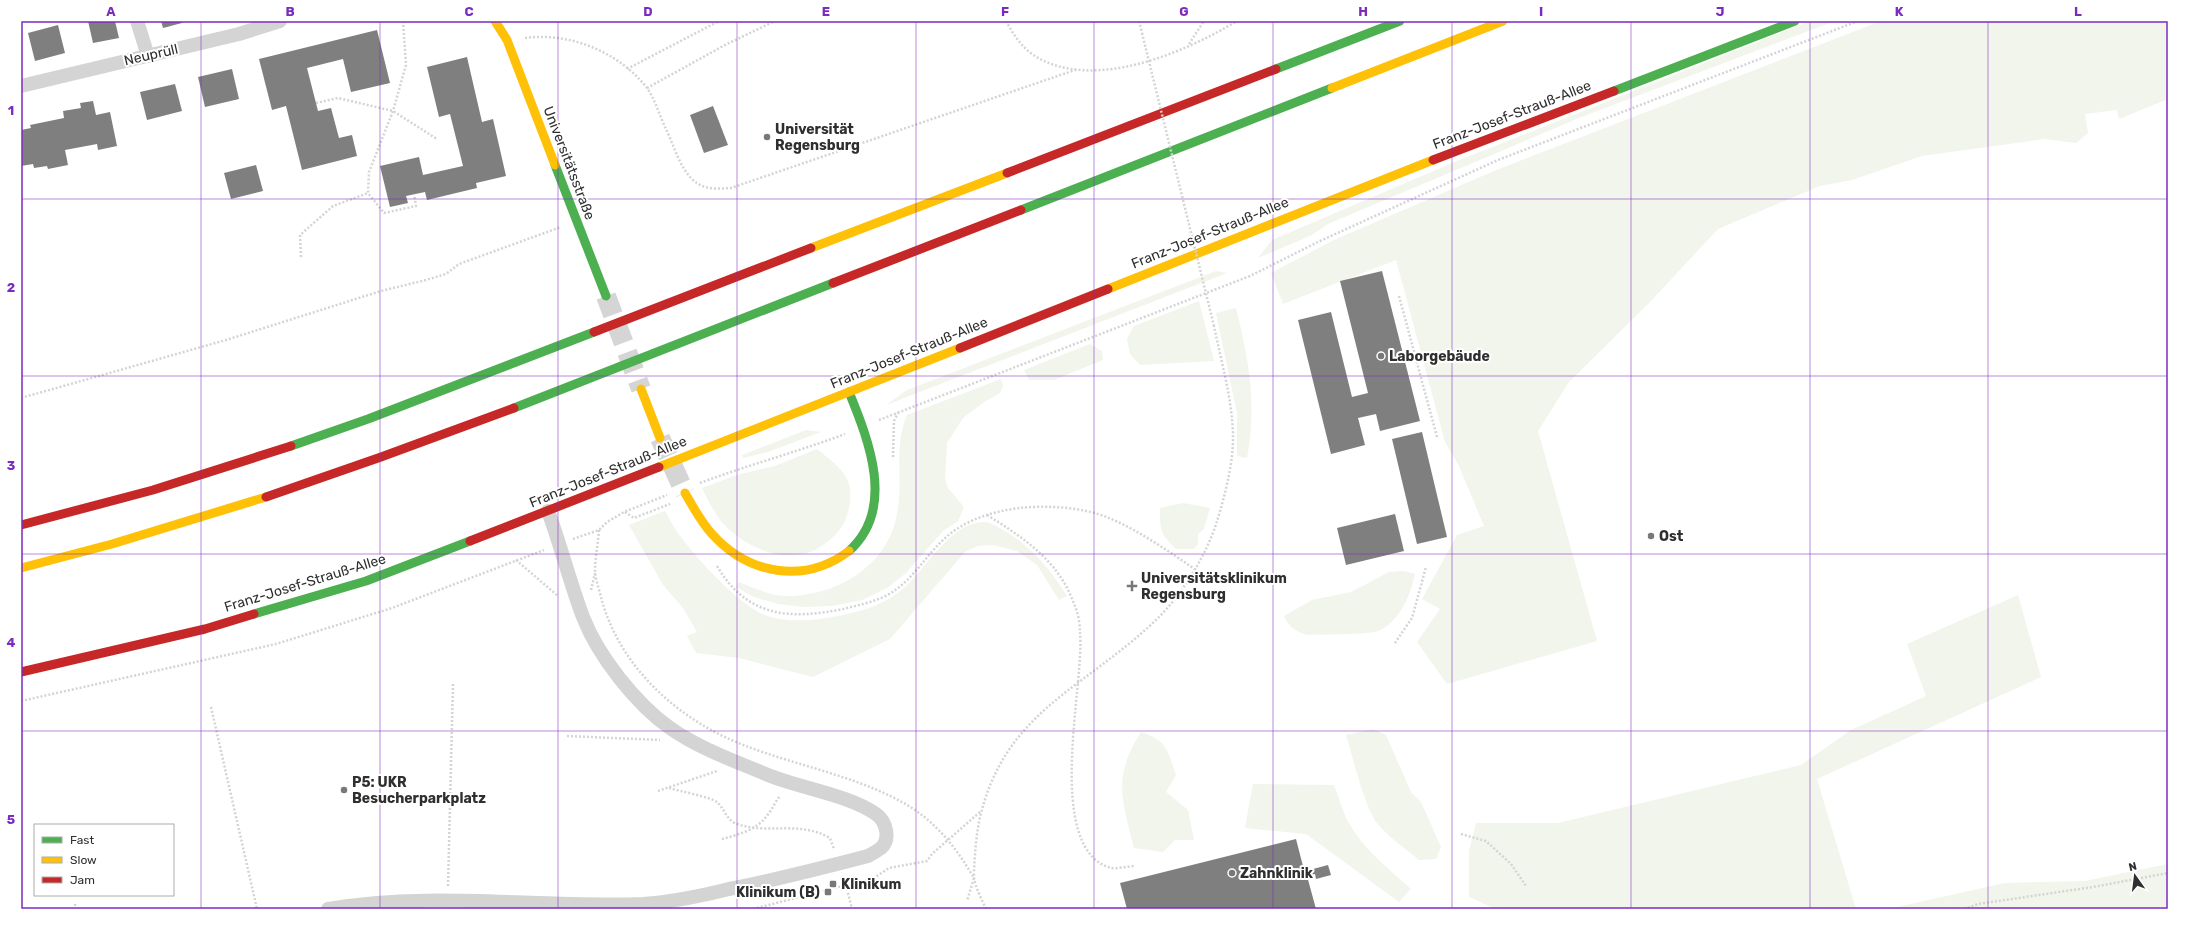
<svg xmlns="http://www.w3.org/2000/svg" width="2189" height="930" font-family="Rubik,sans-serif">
	<rect width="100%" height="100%" fill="#fff"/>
	<g fill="#f1f5ec">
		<path d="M1810,21h25l-256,97 -251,106 -16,11 -54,23 14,-18 185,-79z"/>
		<path d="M1881,21h287v78l-49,20 -2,-9 -32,4 3,19 -12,10 -32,-4 -122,17 -70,24 -32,6 -102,43 -69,74 -80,79 -31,49 59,210 -150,43 -30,-42 23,-33 -18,-10 35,-64 27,-9 -25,-60 -14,-24 -49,-182 -113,44 -12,-31 63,-33 160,-69z"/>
		<path d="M1216,271l11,2 -341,132 21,-15z"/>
		<path d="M1199,301l15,60 -74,4 -10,-11 -3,-15 7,-13z"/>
		<path d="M1236,308c13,53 21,96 11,150l-10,-2v-43l-21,-100z"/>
		<path d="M1090,344l12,7 1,9 -49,20h-25l-5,-10z"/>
		<path d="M1001,379l2,7 -3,7 -16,9 -21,16 -16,25 -2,36 3,9 16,19 -6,14 -15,10 -37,42 -19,15 -25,12 -30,6 -28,1 -26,-3 -24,-7 -18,-10 3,-5c14,6 30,13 46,14 51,1 103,-30 112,-82 7,-34 -4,-67 10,-99z"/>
		<path d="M806,430l15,2 -53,20 -25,6 -1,-3z"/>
		<path d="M817,449c11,9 23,17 30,30 5,10 4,22 1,33 -3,14 -13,25 -25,33 -32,24 -80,3 -103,-25 -7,-10 -13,-21 -18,-32l35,-13 38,-9z"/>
		<path d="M1183,503l27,5 -6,21 -6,5v10l-4,5h-18c-16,-15 -16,-19 -16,-41z"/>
		<path d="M665,511c5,9 10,19 16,26 18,24 61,72 89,80 22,6 51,3 73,-2 23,-5 45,-12 62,-28 22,-20 47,-67 81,-65 6,1 13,6 19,9 27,16 45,38 62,65l-8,4 -22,-35 -20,-14 -24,-6 -15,1 -13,6 -75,87 -77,38 -74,-19 -43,-5 -9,-17 10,-4 -14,-24 -20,-23 -34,-60z"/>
		<path d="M1403,571l12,3c-4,20 -16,49 -37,57 -12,4 -55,3 -70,4 -11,-2 -20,-9 -24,-19l28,-16 39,-8 38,-20z"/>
		<path d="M2018,595l23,82 -224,102 39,130h-361l-26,-12v-46l7,-28h82l243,-58 50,-35 75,-34 -19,-52z"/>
		<path d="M1373,729l13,6 25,57 10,10 20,45 -5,12 -17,1c-14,-12 -31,-23 -42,-37 -13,-18 -24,-65 -31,-88z"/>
		<path d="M1141,732c27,9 26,18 35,43l-10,17 22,18 6,30h-19l-12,12 -29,-4c-12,-49 -22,-70 7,-116z"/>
		<path d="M1253,784l81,1c5,12 8,26 15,38 14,26 40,46 62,66l-12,13 -93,-68 -61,-6z"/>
		<path d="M2168,864v45h-280l117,-26 80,-2z"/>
	</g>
	<g fill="#7f7f7f">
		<path d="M88,21h27l4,17 -26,5z"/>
		<path d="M161,21h21v2l-19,5z"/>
		<path d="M58,25l7,28 -30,8 -7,-28z"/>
		<path d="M377,30l13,53 -39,9 -8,-33 -36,9 11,43 13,-3 8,30 13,-3 5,21 -55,14 -16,-64 -14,4 -13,-51z"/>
		<path d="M467,57l15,65 11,-3 13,57 -30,7 1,5 -50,12 -2,-8 -19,4 2,7 -18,4 -10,-41 39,-9 4,18 40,-9 -13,-52 -11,3 -12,-50z"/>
		<path d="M232,69l7,30 -34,8 -7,-30z"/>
		<path d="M175,84l7,27 -35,9 -7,-28z"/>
		<path d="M93,101l3,14 14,-3 7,34 -19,4 -1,-6 -32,6 3,15 -20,4 -1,-3 -13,2 -1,-4 -12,2v-36l10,-2 -1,-3 34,-7 -1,-7 18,-3 -1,-5z"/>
		<path d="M713,106l15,39 -24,8 -14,-38z"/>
		<path d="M256,165l7,26 -32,8 -7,-26z"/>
		<path d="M1382,271l38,150 -40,10 -4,-17 -18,4 7,27 -34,9 -33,-134 33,-8 21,85 16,-4 -28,-112z"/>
		<path d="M1422,432l25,105 -30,7 -25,-105z"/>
		<path d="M1395,514l9,37 -58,14 -9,-37z"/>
		<path d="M1296,839l9,35 9,-2 -1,-3 15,-4 3,10 -15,4 -1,-5 -8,2 9,33h-189l-7,-26z"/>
	</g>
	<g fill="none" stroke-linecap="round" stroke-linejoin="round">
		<g stroke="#d5d5d5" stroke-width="20" stroke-dasharray="20 10" stroke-linecap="butt">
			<path d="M606,296l35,93"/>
			<path d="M660,438l25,55"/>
		</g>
		<g stroke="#d4d4d4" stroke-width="2.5" stroke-dasharray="2 2" stroke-linecap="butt">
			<path d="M403,21l3,44 -13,46 -24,61 -1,21 16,20 32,-7 -2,-12"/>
			<path d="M1006,21c7,13 16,27 29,35 58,36 149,-3 202,-35"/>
			<path d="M1139,21l3,12"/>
			<path d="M525,38c45,-6 94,14 122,50 8,11 13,29 19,41 8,17 14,39 27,51 11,10 24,9 38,8l347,-119"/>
			<path d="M1189,44l15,-23"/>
			<path d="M627,69l92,-48"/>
			<path d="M647,88l78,-43 50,-24"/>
			<path d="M316,103l22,-5 55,13 44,28"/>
			<path d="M301,257l-1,-22 33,-29 35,-13"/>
			<path d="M1399,296l38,141"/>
			<path d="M21,398l205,-58 155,-49 45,-11 20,-6 13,-10 102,-37"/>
			<path d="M879,420l371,-144 70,-35 178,-81 360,-139"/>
			<path d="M893,457l1,-36 4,-8"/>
			<path d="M700,483c48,-18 97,-31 145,-49"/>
			<path d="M625,512l9,6 36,-14"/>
			<path d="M987,515c37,23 72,46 87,89 4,8 6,20 6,29 5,50 -37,216 31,235 6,1 17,-2 24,-2"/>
			<path d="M599,530c-1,14 -4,28 -4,42 1,9 5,20 7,29 20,69 78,120 144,145 54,21 121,32 169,64 26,18 43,41 59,68l-7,23"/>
			<path d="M573,539l26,-9 8,-8 17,-10 43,-17"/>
			<path d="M516,560l42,36"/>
			<path d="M717,566c30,51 72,54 126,43 16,-4 37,-8 51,-18 18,-12 31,-33 46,-48 21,-22 50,-31 79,-35 28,-3 64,-1 90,10 34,14 72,42 103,63"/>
			<path d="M591,590l4,-17"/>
			<path d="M1395,643l17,-25 14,-51"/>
			<path d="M21,701l255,-57 116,-36 152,-58"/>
			<path d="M211,707l46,202"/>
			<path d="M567,736l93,4"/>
			<path d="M669,788c10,3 41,9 48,14 7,6 10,19 20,22 33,11 61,-4 93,14l4,11"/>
			<path d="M658,791l59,-20"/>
			<path d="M1461,834l25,7 25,23 15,22"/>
			<path d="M722,839c15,-4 34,-9 44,-22 6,-7 9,-15 14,-21"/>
			<path d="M846,885l6,24"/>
			<path d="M448,886l5,-203"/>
			<path d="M75,904l1,5"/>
			<path d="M753,909l121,-31 15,-10 38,-7 5,-7 49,-43"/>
			<path d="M986,909c-4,-9 -11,-22 -12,-32 0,-15 2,-40 5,-55 24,-112 107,-133 180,-205 24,-24 48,-63 58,-96 8,-25 17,-61 16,-87 -1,-36 -12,-73 -19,-108"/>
			<path d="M1964,909l14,-5 115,-17 75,-14"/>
		</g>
		<g stroke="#d4d4d4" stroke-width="14">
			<path d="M137,21l11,35"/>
			<path d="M21,86l218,-52 41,-13"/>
			<path d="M328,909c104,-18 210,-1 315,-5 29,-2 58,-8 86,-15 47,-9 93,-21 139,-33 4,-2 9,-5 13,-8 10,-9 5,-27 -5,-34 -27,-19 -76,-26 -108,-39 -33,-14 -68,-26 -98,-47 -34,-24 -72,-72 -87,-111 -13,-34 -22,-71 -35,-106"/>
		</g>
		<g stroke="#4caf50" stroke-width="9">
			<path d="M1276,69l124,-48"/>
			<path d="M1614,91l181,-70"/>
			<path d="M555,165l51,131"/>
			<path d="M1021,210l311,-122"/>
			<path d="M849,392c20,49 47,117 0,159"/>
			<path d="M514,408l319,-125"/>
			<path d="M291,446l77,-27 226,-87"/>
			<path d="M254,614l112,-33 104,-40"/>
		</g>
		<g stroke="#ffc107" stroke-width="9">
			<path d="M495,21l12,19 48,125"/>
			<path d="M1332,88l171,-67"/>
			<path d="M811,248l196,-75"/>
			<path d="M1108,289l325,-129"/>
			<path d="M641,389l19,49"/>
			<path d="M659,467l301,-119"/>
			<path d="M685,493c8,14 16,29 27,41 36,40 92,51 137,17"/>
			<path d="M21,568l91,-24 154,-47"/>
		</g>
		<g stroke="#c62828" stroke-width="9">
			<path d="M1433,160l181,-69"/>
			<path d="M1007,173l269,-104"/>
			<path d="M833,283l188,-73"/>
			<path d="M594,332l217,-84"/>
			<path d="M960,348l148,-59"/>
			<path d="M266,497l115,-40 133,-49"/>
			<path d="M21,525l132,-35 138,-44"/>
			<path d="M470,541l189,-74"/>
			<path d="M21,672l184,-43 49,-15"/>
		</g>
		<path stroke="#d4d4d4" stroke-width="2.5" stroke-dasharray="2 2" stroke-linecap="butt" d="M1142,33l72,293"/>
	</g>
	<path fill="none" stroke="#7b2cbf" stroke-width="1" stroke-opacity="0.55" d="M201,21v888M380,21v888M558,21v888M737,21v888M916,21v888M1094,21v888M1273,21v888M1452,21v888M1631,21v888M1810,21v888M1988,21v888M21,199h2147M21,376h2147M21,554h2147M21,731h2147"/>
	<g fill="#787878" stroke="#fff" stroke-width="1.5">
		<circle cx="767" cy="137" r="4"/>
		<circle cx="1381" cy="356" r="4"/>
		<circle cx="1651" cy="536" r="4"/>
		<path d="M1130 580h4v4h4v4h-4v4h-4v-4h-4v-4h4z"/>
		<circle cx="344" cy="790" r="4"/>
		<circle cx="1232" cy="873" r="4"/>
		<rect x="829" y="880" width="8" height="8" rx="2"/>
		<rect x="824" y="888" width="8" height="8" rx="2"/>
	</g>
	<g text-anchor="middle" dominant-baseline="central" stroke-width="4" stroke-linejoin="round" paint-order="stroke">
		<g font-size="14" fill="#2f2f2f" stroke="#fff">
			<text transform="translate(151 55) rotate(-13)">Neuprüll</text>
			<text transform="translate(1512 115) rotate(-21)">Franz-Josef-Strauß-Allee</text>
			<text transform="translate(569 163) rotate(69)">Universitätsstraße</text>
			<text transform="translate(1210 233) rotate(-22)">Franz-Josef-Strauß-Allee</text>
			<text transform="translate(909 353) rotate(-22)">Franz-Josef-Strauß-Allee</text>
			<text transform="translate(608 472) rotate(-22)">Franz-Josef-Strauß-Allee</text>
			<text transform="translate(305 583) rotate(-17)">Franz-Josef-Strauß-Allee</text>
		</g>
		<g font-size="14" font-weight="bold" fill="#2f2f2f" stroke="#fff" text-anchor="start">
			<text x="775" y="129">Universität<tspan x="775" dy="16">Regensburg</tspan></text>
			<text x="1389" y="356">Laborgebäude</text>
			<text x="1659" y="536">Ost</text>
			<text x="1141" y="578">Universitätsklinikum<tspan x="1141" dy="16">Regensburg</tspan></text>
			<text x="352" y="782">P5: UKR<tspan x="352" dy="16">Besucherparkplatz</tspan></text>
			<text x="1240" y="873">Zahnklinik</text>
			<text x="841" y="884">Klinikum</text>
			<text x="820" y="892" text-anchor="end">Klinikum (B)</text>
		</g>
	</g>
	<rect width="2189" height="930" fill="none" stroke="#ffffff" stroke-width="44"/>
	<rect x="34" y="824" width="140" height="72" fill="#ffffff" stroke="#acacac"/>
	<rect x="42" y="837" width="20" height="6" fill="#4caf50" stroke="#acacac"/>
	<text x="70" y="844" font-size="12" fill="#2f2f2f">Fast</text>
	<rect x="42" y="857" width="20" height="6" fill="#ffc107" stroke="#acacac"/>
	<text x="70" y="864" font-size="12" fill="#2f2f2f">Slow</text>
	<rect x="42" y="877" width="20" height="6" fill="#c62828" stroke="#acacac"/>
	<text x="70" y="884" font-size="12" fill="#2f2f2f">Jam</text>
	<g transform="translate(2135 876) rotate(346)" stroke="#ffffff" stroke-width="3" paint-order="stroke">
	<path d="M0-3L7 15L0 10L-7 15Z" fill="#2f2f2f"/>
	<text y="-6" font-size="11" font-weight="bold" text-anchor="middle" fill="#2f2f2f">N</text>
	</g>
	<rect x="22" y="22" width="2145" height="886" fill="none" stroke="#7b2cbf" stroke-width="1.5"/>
	<g font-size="13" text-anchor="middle" font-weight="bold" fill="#7b2cbf">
		<text x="111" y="16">A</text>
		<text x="290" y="16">B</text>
		<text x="469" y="16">C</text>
		<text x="648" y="16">D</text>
		<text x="826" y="16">E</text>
		<text x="1005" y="16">F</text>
		<text x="1184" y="16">G</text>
		<text x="1363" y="16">H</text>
		<text x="1541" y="16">I</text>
		<text x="1720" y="16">J</text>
		<text x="1899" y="16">K</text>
		<text x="2078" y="16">L</text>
		<text x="11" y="115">1</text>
		<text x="11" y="292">2</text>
		<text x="11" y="470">3</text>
		<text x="11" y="647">4</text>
		<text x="11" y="824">5</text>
	</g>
</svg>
